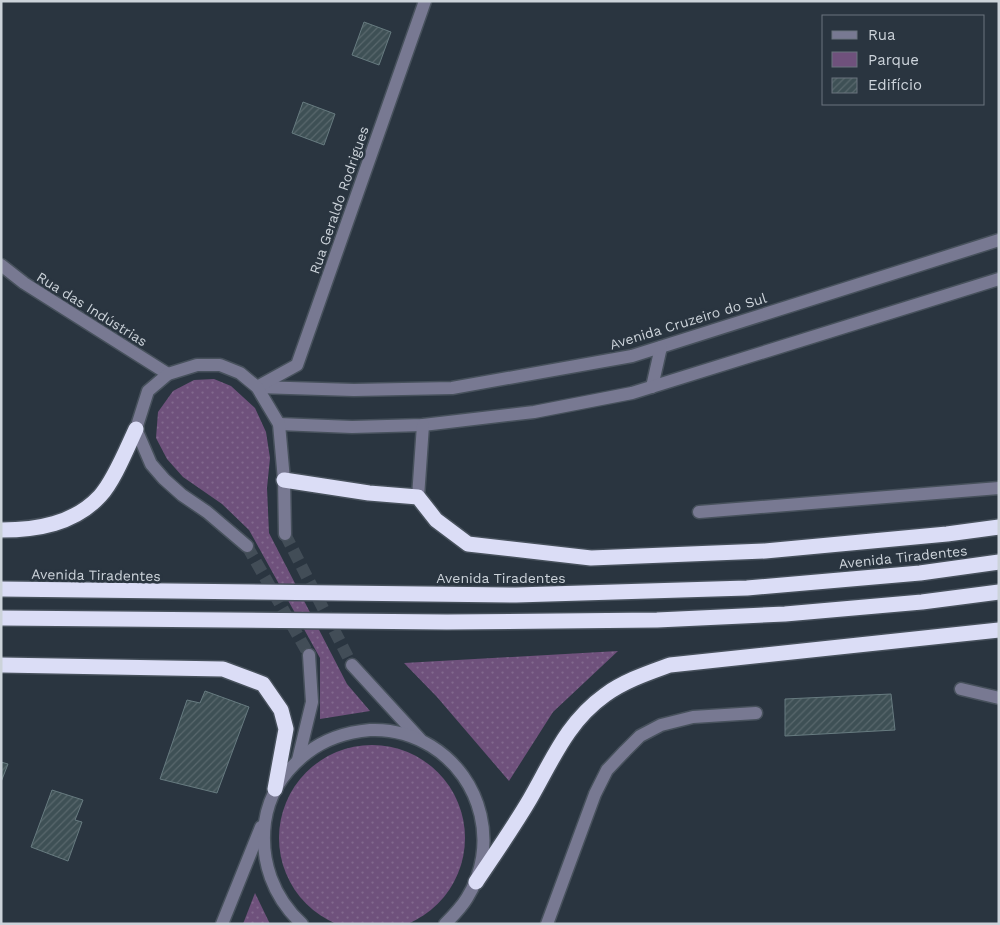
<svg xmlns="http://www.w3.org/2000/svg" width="1000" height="925" font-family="'Work Sans',sans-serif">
	<defs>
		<pattern id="green-dots" width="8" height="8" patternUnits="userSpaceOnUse" patternTransform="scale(1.25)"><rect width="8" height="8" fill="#6f517c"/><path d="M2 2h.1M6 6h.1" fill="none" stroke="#82698e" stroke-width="1.8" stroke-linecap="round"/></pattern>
		<pattern id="building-hatch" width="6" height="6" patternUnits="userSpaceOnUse" patternTransform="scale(1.25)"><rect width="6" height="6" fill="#3e5055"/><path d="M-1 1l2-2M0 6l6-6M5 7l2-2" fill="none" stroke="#59686d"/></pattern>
	</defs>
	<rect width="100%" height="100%" fill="#2a3540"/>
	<g fill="url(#green-dots)">
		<path d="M214,379l17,7 24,22 11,24 4,26 -3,30 2,45 78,151 23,27 -50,8v-61l-71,-128 -27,-26 -39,-27 -16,-18 -11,-21 2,-26 15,-21 21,-11z"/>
		<path d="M618,651l-65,61 -44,69 -72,-84 -33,-34z"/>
		<circle cx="372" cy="838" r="93"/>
		<path d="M255,893l15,31h-27z"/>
	</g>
	<g fill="url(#building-hatch)" stroke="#677b80">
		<path d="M364,22l27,10 -12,33 -27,-10z"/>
		<path d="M303,102l32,12 -11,31 -32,-12z"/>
		<path d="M205,691l44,16 -32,86 -57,-14 27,-79 13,3z"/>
		<path d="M891,694l4,36 -110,6v-37z"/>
		<path d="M1,762l7,2 -7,18z"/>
		<path d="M52,790l31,10 -8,20 7,2 -14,39 -37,-14z"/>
	</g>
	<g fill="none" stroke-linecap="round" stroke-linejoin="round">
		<g stroke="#424d57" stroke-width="12" stroke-dasharray="12 6" stroke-linecap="butt">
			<path d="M285,534l67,131"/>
			<path d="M247,546l62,109"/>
		</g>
		<defs>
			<g id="minor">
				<path d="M1,265l23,18 144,91"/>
				<path d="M257,387l97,3 98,-2 180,-32 367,-116"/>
				<path d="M257,387l40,-22 128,-364"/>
				<path d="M652,387l9,-40"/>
				<path d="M279,424l73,3 71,-2 111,-13 98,-19 367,-114"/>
				<path d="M418,497l5,-72"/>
				<path d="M699,512l300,-24"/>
				<path d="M247,546l-40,-34 -25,-17 -18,-16 -13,-15 -15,-35 12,-38 20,-17 29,-9h23l20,8 17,14 22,37 5,56 1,54"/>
				<path d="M352,665l68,74"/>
				<path d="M961,689l38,9"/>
				<path d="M298,760l14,-58 -3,-47"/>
				<path d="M222,924l39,-97"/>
				<path d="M302,924c-29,-27 -42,-63 -37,-102 4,-28 20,-52 42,-69 18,-14 40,-21 63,-23 22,-1 43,5 61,16 52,32 68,101 36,152 -6,10 -14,18 -22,26"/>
				<path d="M547,924l48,-130 12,-24 18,-19 15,-15 21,-11 32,-8 63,-4"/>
			</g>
			<g id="highway">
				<path d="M284,480l85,13 49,4 18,23 32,24 123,14 174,-7 182,-17 52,-7"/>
				<path d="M1,530c36,0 73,-6 99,-34 14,-15 27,-48 36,-67"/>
				<path d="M1,589l515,6 231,-7 173,-15 79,-11"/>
				<path d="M1,618l446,4 210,-2 128,-6 137,-12 77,-10"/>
				<path d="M1,665l222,4 40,15 18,26 5,19 -11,60"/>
				<path d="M476,882c18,-27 37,-54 54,-83 22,-38 37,-77 75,-104 19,-14 43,-22 65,-30l329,-35"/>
			</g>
		</defs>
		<use href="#minor" stroke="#47515c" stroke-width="15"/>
		<use href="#highway" stroke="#47515c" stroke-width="18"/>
		<use href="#minor" stroke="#787992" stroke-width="12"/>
		<use href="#highway" stroke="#dbddf6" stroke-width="15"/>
	</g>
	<g text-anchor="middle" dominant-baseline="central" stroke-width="5" stroke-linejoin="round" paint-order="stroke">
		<g font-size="14" fill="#ccd3da" stroke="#2a3540">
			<text transform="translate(339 200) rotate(-71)">Rua Geraldo Rodrigues</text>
			<text transform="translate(92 309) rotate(32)">Rua das Indústrias</text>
			<text transform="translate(688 321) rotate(-17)">Avenida Cruzeiro do Sul</text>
			<text transform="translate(903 557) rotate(-6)">Avenida Tiradentes</text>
			<text transform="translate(96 575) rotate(1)">Avenida Tiradentes</text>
			<text x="501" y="578">Avenida Tiradentes</text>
		</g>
	</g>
	<rect width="1000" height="925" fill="none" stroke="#ccd3da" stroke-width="5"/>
	<rect x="822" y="15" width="162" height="90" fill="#2a3540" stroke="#6b747e"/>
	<rect x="832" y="31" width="25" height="8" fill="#787992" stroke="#6b747e"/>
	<text x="868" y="40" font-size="15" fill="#ccd3da">Rua</text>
	<rect x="832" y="52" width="25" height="15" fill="#6f517c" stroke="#6b747e"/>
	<text x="868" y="65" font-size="15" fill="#ccd3da">Parque</text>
	<rect x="832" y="78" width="25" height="15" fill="url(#building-hatch)" stroke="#6b747e"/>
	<text x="868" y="90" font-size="15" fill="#ccd3da">Edifício</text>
</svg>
